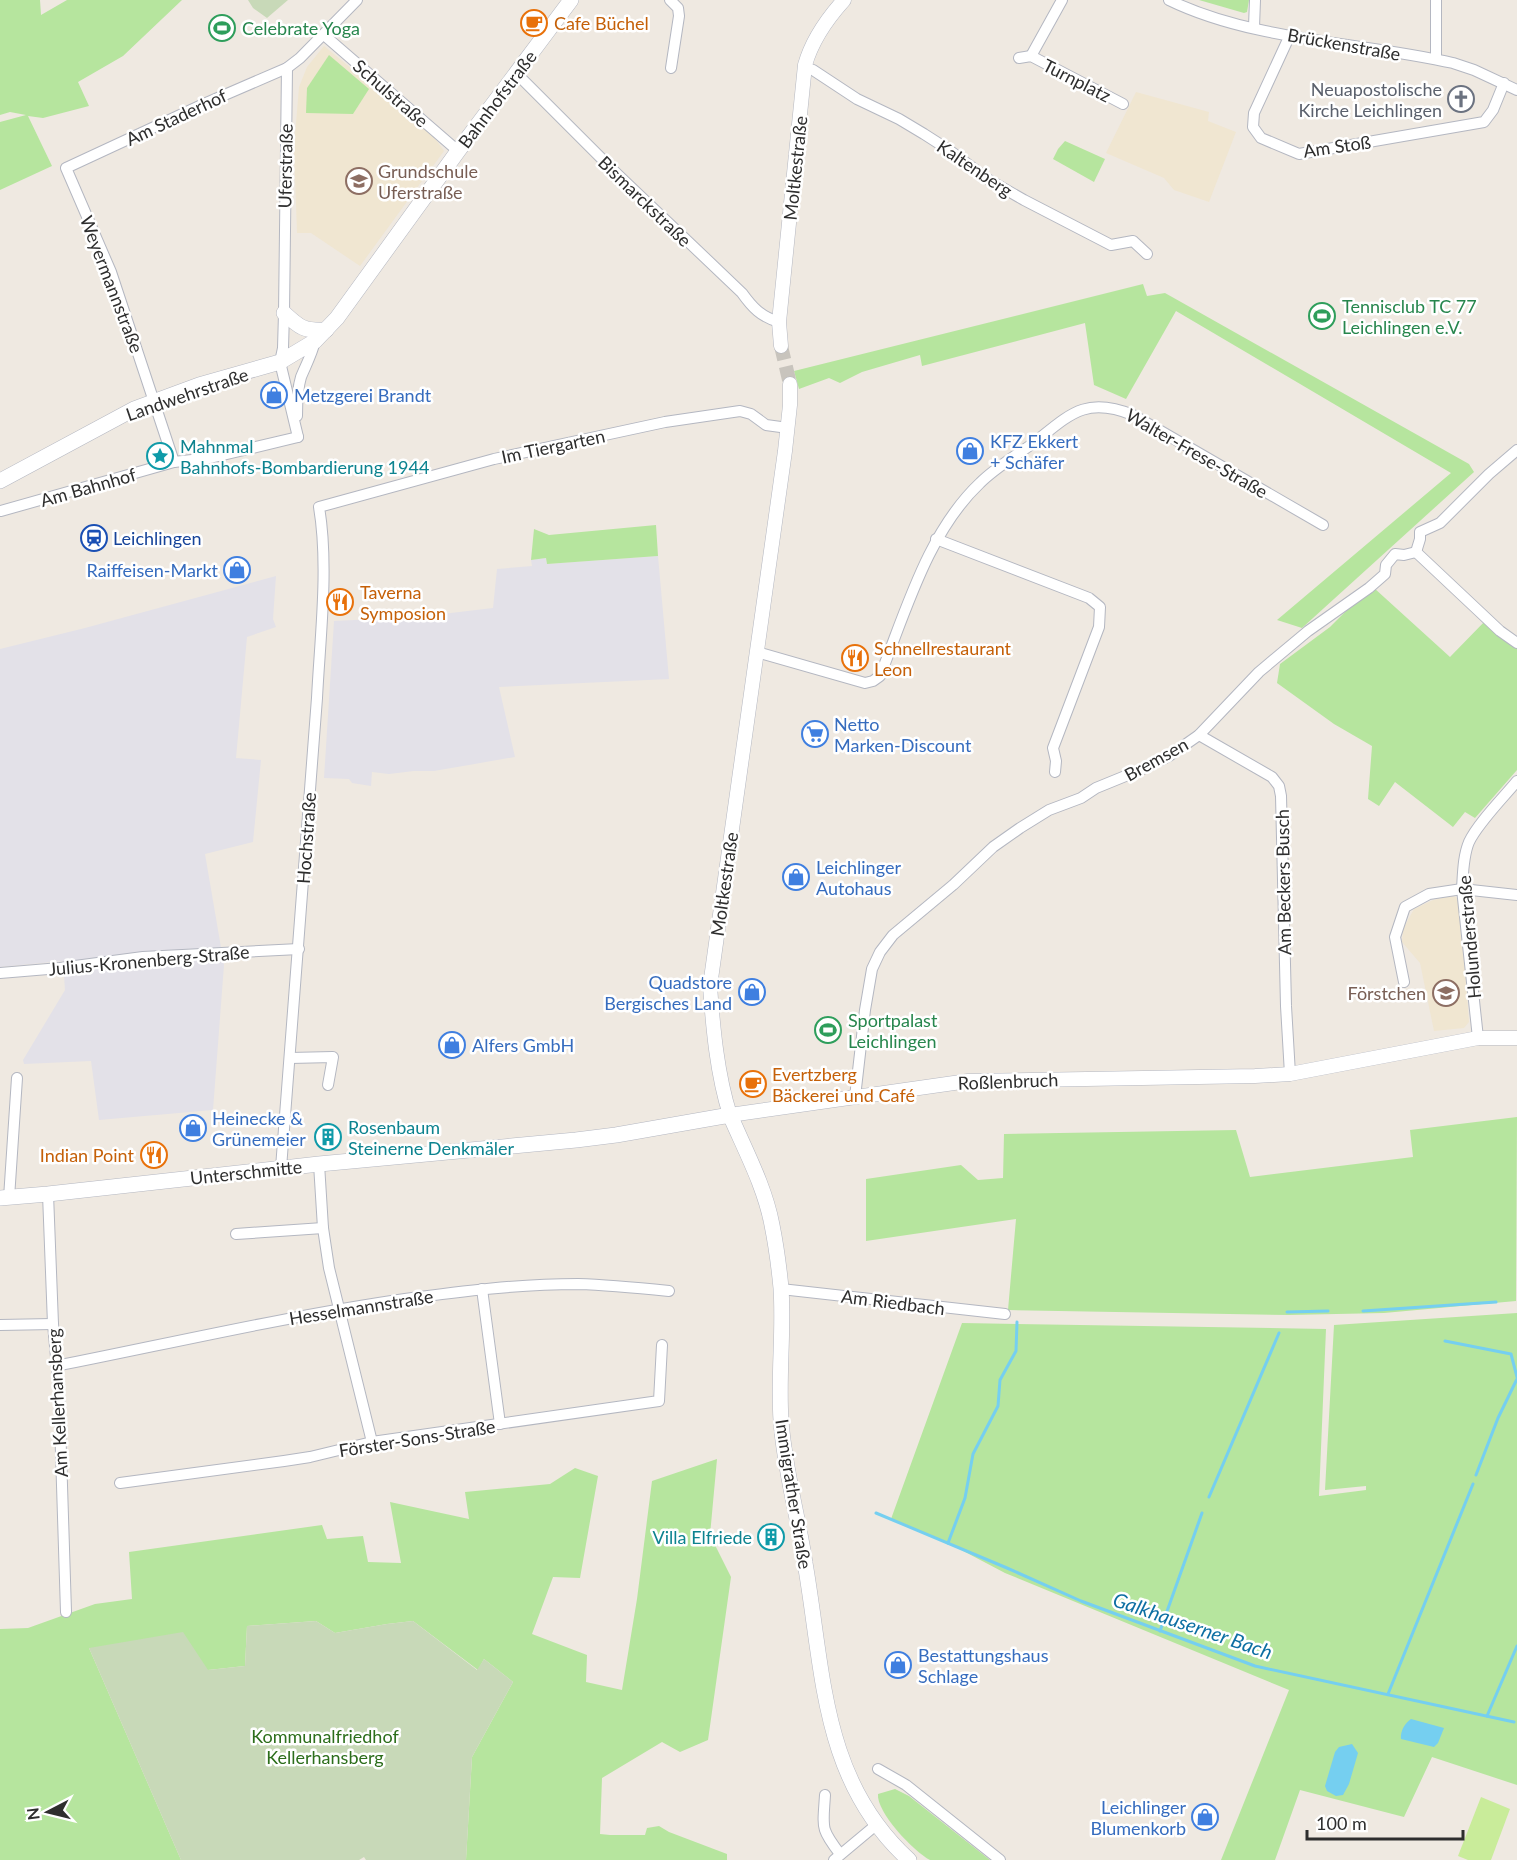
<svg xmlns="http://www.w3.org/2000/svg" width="1517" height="1860" font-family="Lato,sans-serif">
	<rect width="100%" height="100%" fill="#efe9e1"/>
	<g fill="#e3e1e8">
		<path d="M658,556l11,123 -170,8 16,70 -81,14h-20l-25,3 -17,-2 -1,14 -19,-3 -3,-4 -25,-1 10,-157 83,-4 76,-9 4,-39 35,-3 -1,-6 15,-2 1,6z"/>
		<path d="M276,576l-3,43 3,8 -29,10 -11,121 25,2 -8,82 -48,12 19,111 -11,145 -114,10 -8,-59 -67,3 -1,-4 42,-70 -2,-29 -63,6v-318l85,-21z"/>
	</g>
	<g fill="#f0e6d1">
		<path d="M324,46l62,51 43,33 15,21 -84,115 -49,-33h-14l-3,-86 5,-60 8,-20z"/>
		<path d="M1136,92l73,20 -1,9 28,11 -27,70 -35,-12 -10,-12 -58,-25z"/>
		<path d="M1451,896l5,1 3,5 2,14 8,106 -5,6 -30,3 -14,-68 -18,-21 1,-13 11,-20 19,-9z"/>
	</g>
	<g fill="#b6e59e">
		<path d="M0,0h40l1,15 26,-15h115l-59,56 -45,26 11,24 -46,12 -15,-2 24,50 -52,24v-68l26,-7 -16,-3 -10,3z"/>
		<path d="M1199,0h50l-2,12 -3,1z"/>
		<path d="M329,55l40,34 -16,25 -47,-1 1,-25z"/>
		<path d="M1065,141l40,18 -11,23 -41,-23 5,-10z"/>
		<path d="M1143,284l4,12 18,-3 304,171 5,8 -172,156 -25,-8 174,-147 -275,-162 -50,88 -32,-14 -9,-62 -163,43 -2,-11 -58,17 -22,11 -11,-5 -30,11 -5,-18z"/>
		<path d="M656,525l2,31 -111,8 -1,-6 -15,2 3,-31 15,6z"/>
		<path d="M1374,588l76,69 37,-38 30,27v124l-42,48 -10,-6 -12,15 -58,-45 -16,24 -11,-7 4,-53 -38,-22 -57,-41 3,-19 50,-37 20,-20z"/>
		<path d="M1517,1117l-1,184 -132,12 -95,2 -281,-5 8,-91 -150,22v-62l95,-14 17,15 25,-2 1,-44 232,-4 14,47 163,-20 -3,-27z"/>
		<path d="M1517,1313v472l-85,-28 -28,60 -104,-27 -25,70h-54l68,-170 -284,-117 -57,-30 -57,-24 71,-196 364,6 -7,167 47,-6v-4l-41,4 9,-165z"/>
		<path d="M717,1459l-7,76 21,42 -23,163 -28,12 -18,-10 -60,36 -2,56 10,1h35l2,-7 12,-2 10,6 58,22v6h-261l6,-103 41,-75 -29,-23 -6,11 -65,-49 -26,3 -52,9 -19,-12 -69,5 -2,40 -37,4 -119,-22 92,212h-181v-231l28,-1 67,-24 37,-5 -3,-47 193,-27 5,14 36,-3 5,26 33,1 -11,-61 79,17 -4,-27 85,-8 25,-16 23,8 -18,102 -27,-1 -21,57 55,21 -1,27 36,8 15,-91 15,-118z"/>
		<path d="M895,1789l14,7 81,64h-60c-16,-8 -54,-48 -52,-66z"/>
	</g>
	<g fill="#c8d9b8">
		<path d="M248,0h40l-21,18 -14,-10z"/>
		<path d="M316,1621l19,12 52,-9 26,-3 64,49 7,-11 29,23 -41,75 -6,103h-100l-2,-3 -5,3h-178l-92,-212 94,-16 25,38 37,-4 2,-40z"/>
	</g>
	<path fill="#c9ec9a" d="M1481,1797l29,12 -19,51h-23l-10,-4z"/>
	<g fill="#75cff0">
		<path d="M1411,1719l33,9 -6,15 -4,4 -33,-8c-1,-8 4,-16 10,-20z"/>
		<path d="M1352,1744l6,9 -9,31 -6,11 -7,1 -9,-5 -2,-5 10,-34 4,-5z"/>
	</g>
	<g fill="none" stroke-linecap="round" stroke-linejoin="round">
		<g stroke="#75cff0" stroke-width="3">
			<path d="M1363,1311l133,-9"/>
			<path d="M1287,1312l41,-1"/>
			<path d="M1445,1341l66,13 6,23"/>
			<path d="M1476,1475l22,-57 19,-39"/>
			<path d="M1209,1497l70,-164"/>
			<path d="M876,1513l131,55 74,33 174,65 259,56"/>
			<path d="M948,1543l17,-45 8,-44 25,-48 2,-26 16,-29 1,-29"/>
			<path d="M1160,1631l42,-118"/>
			<path d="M1388,1694l85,-210"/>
			<path d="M1487,1716l30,-70"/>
		</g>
		<path stroke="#c8c4bd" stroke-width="14" stroke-dasharray="14 7" stroke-linecap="butt" d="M781,346l9,38"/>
		<defs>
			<g id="minor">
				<path d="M670,0l8,8 1,8 -8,52"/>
				<path d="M1169,0c84,41 192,42 284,63l21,7 43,20"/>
				<path d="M1254,27l1,-27"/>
				<path d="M324,35l134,116"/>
				<path d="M1290,35l-36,78 -1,14 8,11 38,16 185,-32 9,-12 11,-27"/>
				<path d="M1031,56l31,-56"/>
				<path d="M1019,58l12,-2 92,48"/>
				<path d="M1436,59v-59"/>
				<path d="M805,67l8,3 44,29 42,20 25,15 25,16 40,30 35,20 87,45 22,-4 14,13"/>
				<path d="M287,68l-3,245 -1,35 -3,14 18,75"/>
				<path d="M516,73l96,96 130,124c10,14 19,24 37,29"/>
				<path d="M297,416c0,-13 0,-26 4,-39 5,-12 11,-23 14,-36"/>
				<path d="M174,462l-63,-190 -45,-104 140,-65 81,-35 13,-10 57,-58"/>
				<path d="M1,511l173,-49 36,-4 88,-21"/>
				<path d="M936,539l153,59 11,9 -1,20 -46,121 3,13 -1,11"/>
				<path d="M1416,552l84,79 17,12"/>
				<path d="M757,652l108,31 8,-2 7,-5c26,-65 48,-144 100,-193 16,-16 37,-28 55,-41 35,-28 51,-46 98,-27l190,110"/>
				<path d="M1199,735l73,42 7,9 2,10 5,210 4,68"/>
				<path d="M0,973l60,-5 83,-11 156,-8"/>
				<path d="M1404,982l-9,-45 10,-30 24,-13 33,-5 55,6"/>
				<path d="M1478,1038l-16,-149c1,-15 1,-33 7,-47 9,-19 34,-44 48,-61"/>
				<path d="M290,1058l43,-1 -5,28"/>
				<path d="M855,1097l10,-87 7,-41 8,-17 13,-17 60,-50 40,-38 27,-19 29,-18 32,-12 15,-10 49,-20 24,-12 30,-21 60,-63 49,-41 61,-43 16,-14 1,-9 9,-11 9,1 12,-3 4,-13v-7l20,-9 49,-49 28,-24"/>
				<path d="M319,1164l4,64 6,40 43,174"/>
				<path d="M281,1168l36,-470c3,-60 12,-132 2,-191l175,-48 171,-37 75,-11 11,3 15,11 22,3"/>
				<path d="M48,1194l5,130 6,66 7,222"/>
				<path d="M9,1198l8,-120"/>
				<path d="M236,1234l87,-6"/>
				<path d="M482,1289l18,135"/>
				<path d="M781,1289l224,25"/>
				<path d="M0,1325l53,-1"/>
				<path d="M56,1366c116,-23 232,-50 349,-67 58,-8 115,-15 173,-15 30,1 61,4 91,7"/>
				<path d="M120,1483l164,-22 26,-4 62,-15 287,-41 3,-56"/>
				<path d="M878,1769l28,16 94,75"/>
				<path d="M825,1795c-2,33 -5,33 15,59"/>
				<path d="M834,1860l42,-35"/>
			</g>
			<g id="tertiary">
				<path d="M781,346l-2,-24 26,-257c7,-25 21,-45 39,-65"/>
				<path d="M790,384v21l-5,46 -75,535c3,42 7,88 20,129l238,-34 287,-5 35,-2 188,-36h39"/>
			</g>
			<g id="secondary">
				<path d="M284,313c16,15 20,18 42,17"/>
				<path d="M0,481l134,-72 65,-24 81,-23 35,-21 22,-23 121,-167 113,-151"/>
				<path d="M0,1198l48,-4 271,-30 257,-24 40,-5 114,-20c15,35 35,72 42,110 4,20 7,42 9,63 3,43 -3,88 0,132 3,48 17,95 24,143 19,109 16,217 104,297"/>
			</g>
		</defs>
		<use href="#minor" stroke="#b4b7c1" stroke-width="12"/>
		<use href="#tertiary" stroke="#b4b7c1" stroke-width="15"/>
		<use href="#secondary" stroke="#b4b7c1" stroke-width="16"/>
		<use href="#minor" stroke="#fff" stroke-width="10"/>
		<use href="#tertiary" stroke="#fff" stroke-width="14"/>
		<use href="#secondary" stroke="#fff" stroke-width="15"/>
	</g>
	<defs>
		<symbol id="cafe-ring" viewBox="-11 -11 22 22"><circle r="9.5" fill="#fff" stroke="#e8710a" stroke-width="1.5"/><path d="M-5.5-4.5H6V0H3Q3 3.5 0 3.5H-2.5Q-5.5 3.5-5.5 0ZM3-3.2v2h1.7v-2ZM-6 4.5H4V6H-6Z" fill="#e8710a"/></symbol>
		<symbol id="stadium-ring" viewBox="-11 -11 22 22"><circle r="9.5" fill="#fff" stroke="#2e9e5b" stroke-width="1.5"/><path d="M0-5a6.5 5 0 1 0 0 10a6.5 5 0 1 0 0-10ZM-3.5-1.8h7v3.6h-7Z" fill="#2e9e5b"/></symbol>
		<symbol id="church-ring" viewBox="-11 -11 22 22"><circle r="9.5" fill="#fff" stroke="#6b7280" stroke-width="1.5"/><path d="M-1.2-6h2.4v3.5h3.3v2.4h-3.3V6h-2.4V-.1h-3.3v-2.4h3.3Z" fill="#6b7280"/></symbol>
		<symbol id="school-ring" viewBox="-11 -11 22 22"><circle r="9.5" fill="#fff" stroke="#8d6e63" stroke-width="1.5"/><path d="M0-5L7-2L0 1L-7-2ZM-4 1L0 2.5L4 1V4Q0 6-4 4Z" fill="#8d6e63"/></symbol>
		<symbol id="shop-ring" viewBox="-11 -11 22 22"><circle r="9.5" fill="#fff" stroke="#3f7fe0" stroke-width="1.5"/><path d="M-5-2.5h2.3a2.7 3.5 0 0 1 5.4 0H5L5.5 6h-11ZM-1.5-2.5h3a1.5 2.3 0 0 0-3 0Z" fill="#3f7fe0"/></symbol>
		<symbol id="sight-ring" viewBox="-11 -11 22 22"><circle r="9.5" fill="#fff" stroke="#0f9aa8" stroke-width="1.5"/><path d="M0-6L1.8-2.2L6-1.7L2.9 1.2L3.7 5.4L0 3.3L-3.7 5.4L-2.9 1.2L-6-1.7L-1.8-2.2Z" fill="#0f9aa8"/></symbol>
		<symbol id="station-ring" viewBox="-11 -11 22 22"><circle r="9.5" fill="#fff" stroke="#1a4fb4" stroke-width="1.5"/><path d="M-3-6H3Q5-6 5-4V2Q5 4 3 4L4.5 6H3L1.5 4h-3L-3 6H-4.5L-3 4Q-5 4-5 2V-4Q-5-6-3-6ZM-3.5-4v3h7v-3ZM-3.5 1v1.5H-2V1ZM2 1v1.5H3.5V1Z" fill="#1a4fb4"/></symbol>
		<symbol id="restaurant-ring" viewBox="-11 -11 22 22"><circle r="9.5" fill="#fff" stroke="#e8710a" stroke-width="1.5"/><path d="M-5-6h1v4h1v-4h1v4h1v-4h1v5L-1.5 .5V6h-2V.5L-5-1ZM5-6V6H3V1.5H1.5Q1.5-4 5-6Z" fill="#e8710a"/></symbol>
		<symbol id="supermarket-ring" viewBox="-11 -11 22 22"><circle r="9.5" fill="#fff" stroke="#3f7fe0" stroke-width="1.5"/><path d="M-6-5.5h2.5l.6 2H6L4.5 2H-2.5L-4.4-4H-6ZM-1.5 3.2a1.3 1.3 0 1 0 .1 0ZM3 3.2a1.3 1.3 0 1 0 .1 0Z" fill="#3f7fe0"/></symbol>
		<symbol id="building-ring" viewBox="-11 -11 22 22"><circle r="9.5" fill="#fff" stroke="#0f9aa8" stroke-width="1.5"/><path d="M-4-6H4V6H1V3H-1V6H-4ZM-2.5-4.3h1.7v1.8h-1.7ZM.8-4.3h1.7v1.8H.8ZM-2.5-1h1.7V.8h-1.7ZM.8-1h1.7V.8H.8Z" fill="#0f9aa8"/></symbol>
	</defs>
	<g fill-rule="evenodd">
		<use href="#cafe-ring" x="519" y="8" width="30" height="30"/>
		<use href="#stadium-ring" x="207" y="13" width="30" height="30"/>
		<use href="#church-ring" x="1446" y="84" width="30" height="30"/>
		<use href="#school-ring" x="344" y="166" width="30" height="30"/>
		<use href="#stadium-ring" x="1307" y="301" width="30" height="30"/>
		<use href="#shop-ring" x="259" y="380" width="30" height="30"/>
		<use href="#shop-ring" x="955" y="436" width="30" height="30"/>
		<use href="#sight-ring" x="145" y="441" width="30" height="30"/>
		<use href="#station-ring" x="79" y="523" width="30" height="30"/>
		<use href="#shop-ring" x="222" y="555" width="30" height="30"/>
		<use href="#restaurant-ring" x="325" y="587" width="30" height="30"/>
		<use href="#restaurant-ring" x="840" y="643" width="30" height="30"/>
		<use href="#supermarket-ring" x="800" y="719" width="30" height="30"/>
		<use href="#shop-ring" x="781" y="862" width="30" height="30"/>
		<use href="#shop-ring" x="737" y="977" width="30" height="30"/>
		<use href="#school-ring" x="1431" y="978" width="30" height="30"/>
		<use href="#stadium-ring" x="813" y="1015" width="30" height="30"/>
		<use href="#shop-ring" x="437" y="1030" width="30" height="30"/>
		<use href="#cafe-ring" x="738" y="1069" width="30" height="30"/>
		<use href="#shop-ring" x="178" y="1113" width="30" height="30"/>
		<use href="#building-ring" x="313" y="1122" width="30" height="30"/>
		<use href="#restaurant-ring" x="139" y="1140" width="30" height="30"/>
		<use href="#building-ring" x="756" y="1522" width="30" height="30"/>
		<use href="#shop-ring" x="883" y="1650" width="30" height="30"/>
		<use href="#shop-ring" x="1190" y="1802" width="30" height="30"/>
	</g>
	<g text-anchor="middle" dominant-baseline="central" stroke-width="5" stroke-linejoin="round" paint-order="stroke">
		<g font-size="18" fill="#c56008" stroke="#fff" text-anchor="start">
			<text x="554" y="23">Cafe Büchel</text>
			<text x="360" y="592">Taverna<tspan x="360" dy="21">Symposion</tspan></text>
			<text x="874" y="648">Schnellrestaurant<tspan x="874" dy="21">Leon</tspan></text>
			<text x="772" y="1074">Evertzberg<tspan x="772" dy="21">Bäckerei und Café</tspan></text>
			<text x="134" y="1155" text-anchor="end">Indian Point</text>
		</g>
		<g font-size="18" fill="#27864d" stroke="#fff" text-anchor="start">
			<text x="242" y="28">Celebrate Yoga</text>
			<text x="1342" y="306">Tennisclub TC 77<tspan x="1342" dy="21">Leichlingen e.V.</tspan></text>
			<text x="848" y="1020">Sportpalast<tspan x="848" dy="21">Leichlingen</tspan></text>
		</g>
		<g font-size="18" fill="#2e2e2e" stroke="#fff">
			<text transform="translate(1344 44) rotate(10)">Brückenstraße</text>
			<text transform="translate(1077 80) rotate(27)">Turnplatz</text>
			<text transform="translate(391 93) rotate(41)">Schulstraße</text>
			<text transform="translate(497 99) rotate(-53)">Bahnhofstraße</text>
			<text transform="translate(176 117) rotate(-25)">Am Staderhof</text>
			<text transform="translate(1337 146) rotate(-8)">Am Stoß</text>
			<text transform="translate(285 166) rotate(-89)">Uferstraße</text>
			<text transform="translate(795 168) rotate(-84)">Moltkestraße</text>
			<text transform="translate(975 168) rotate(34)">Kaltenberg</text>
			<text transform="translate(645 201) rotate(44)">Bismarckstraße</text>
			<text transform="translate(112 284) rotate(69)">Weyermannstraße</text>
			<text transform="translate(187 394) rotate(-19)">Landwehrstraße</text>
			<text transform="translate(553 446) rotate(-12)">Im Tiergarten</text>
			<text transform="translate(1197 453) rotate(30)">Walter-Frese-Straße</text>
			<text transform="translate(88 487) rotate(-16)">Am Bahnhof</text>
			<text transform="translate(1156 759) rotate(-29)">Bremsen</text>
			<text transform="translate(306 838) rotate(-86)">Hochstraße</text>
			<text transform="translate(1283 882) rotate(-91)">Am Beckers Busch</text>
			<text transform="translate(724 884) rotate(-82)">Moltkestraße</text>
			<text transform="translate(1469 937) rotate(-95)">Holunderstraße</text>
			<text transform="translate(149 960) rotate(-5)">Julius-Kronenberg-Straße</text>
			<text transform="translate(1008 1081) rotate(-2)">Roßlenbruch</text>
			<text transform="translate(246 1172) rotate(-6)">Unterschmitte</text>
			<text transform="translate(893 1302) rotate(7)">Am Riedbach</text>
			<text transform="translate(361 1307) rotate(-9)">Hesselmannstraße</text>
			<text transform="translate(57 1403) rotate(-93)">Am Kellerhansberg</text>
			<text transform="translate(417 1438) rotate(-9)">Förster-Sons-Straße</text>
			<text transform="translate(794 1494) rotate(81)">Immigrather Straße</text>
		</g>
		<g font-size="18" fill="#5b616d" stroke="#fff" text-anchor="end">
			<text x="1442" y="89">Neuapostolische<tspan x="1442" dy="21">Kirche Leichlingen</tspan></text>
		</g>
		<g font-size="18" fill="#785e54" stroke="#fff" text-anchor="start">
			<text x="378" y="171">Grundschule<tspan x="378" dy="21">Uferstraße</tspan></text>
			<text x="1426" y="993" text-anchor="end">Förstchen</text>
		</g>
		<g font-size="18" fill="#366cbe" stroke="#fff" text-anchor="start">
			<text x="294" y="395">Metzgerei Brandt</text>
			<text x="990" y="441">KFZ Ekkert<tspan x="990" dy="21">+ Schäfer</tspan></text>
			<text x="218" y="570" text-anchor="end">Raiffeisen-Markt</text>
			<text x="834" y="724">Netto<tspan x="834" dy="21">Marken-Discount</tspan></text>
			<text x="816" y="867">Leichlinger<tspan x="816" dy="21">Autohaus</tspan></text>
			<text x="732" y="982" text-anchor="end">Quadstore<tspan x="732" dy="21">Bergisches Land</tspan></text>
			<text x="472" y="1045">Alfers GmbH</text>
			<text x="212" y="1118">Heinecke &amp;<tspan x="212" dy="21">Grünemeier</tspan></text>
			<text x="918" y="1655">Bestattungshaus<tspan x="918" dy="21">Schlage</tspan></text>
			<text x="1186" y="1807" text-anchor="end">Leichlinger<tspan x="1186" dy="21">Blumenkorb</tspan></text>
		</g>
		<g font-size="18" fill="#0d838f" stroke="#fff" text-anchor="start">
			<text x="180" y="446">Mahnmal<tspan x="180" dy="21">Bahnhofs-Bombardierung 1944</tspan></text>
			<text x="348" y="1127">Rosenbaum<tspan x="348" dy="21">Steinerne Denkmäler</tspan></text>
			<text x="752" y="1537" text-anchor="end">Villa Elfriede</text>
		</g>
		<g font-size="18" fill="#164399" stroke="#fff" text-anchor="start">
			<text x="113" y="538">Leichlingen</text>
		</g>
		<g font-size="18" fill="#2c6e1b" stroke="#fff">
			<text x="325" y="1736">Kommunalfriedhof<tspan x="325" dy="21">Kellerhansberg</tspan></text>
		</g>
		<g font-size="20" font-style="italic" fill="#0d6fa3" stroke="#fff">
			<text transform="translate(1193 1625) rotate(19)">Galkhauserner Bach</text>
		</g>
	</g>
	<g transform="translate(48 1812) rotate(263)" stroke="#ffffff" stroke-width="4.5" paint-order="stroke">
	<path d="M0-4.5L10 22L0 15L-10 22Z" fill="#2e2e2e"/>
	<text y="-9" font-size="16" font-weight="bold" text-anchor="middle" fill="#2e2e2e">N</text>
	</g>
	<path d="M1307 1830v9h156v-9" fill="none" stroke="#2e2e2e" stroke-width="3"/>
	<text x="1316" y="1830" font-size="18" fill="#2e2e2e" stroke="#ffffff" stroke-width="4.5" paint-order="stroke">100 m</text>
</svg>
